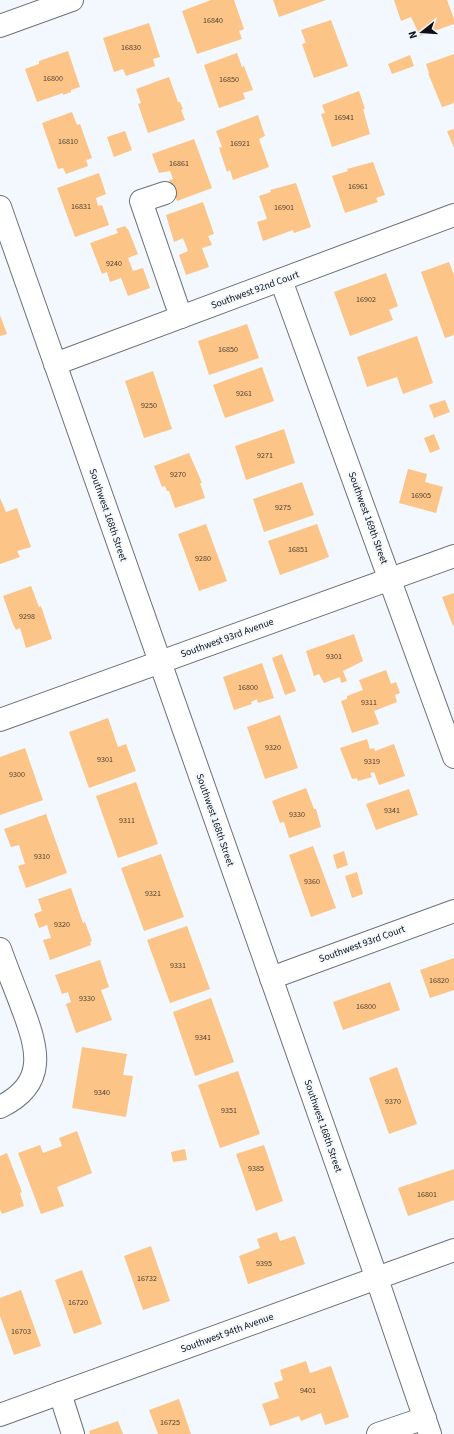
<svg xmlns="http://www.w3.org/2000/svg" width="454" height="1434" font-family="'Source Sans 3',sans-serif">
	<rect width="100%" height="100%" fill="#f2f8fd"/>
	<g fill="#fcc486">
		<path d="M211,0h23l10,29 -5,2 3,8 -45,15 -15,-43z"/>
		<path d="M273,0h53l-47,17z"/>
		<path d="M394,0h53l7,19v5l-34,12 -9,-19 -10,4z"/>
		<path d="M331,20l17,46 -34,12 -12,-34 4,-1 -5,-13z"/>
		<path d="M149,23l11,34 -7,2 2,7 -29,10 -3,-7 -9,3 -11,-34z"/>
		<path d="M68,51l12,36 -9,3v2l-8,3v-2l-26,9 -12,-33 14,-5v-3z"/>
		<path d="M237,53l5,14 2,-1 9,24 -10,3 2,6 -26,9 -15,-43z"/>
		<path d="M454,54v49l-12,4 -14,-34h1l-3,-9z"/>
		<path d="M410,55l4,11 -22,8 -4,-10z"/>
		<path d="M169,77l9,25h2l3,7 -2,1 4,10 -37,13 -10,-29 3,-1 -5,-14z"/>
		<path d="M359,91l6,18h-2l7,25 -38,13 -11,-33 4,-1 -3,-8z"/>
		<path d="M72,112l5,13 3,-1 12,34 -6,2 2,6 -22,8 -3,-6 -5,1 -16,-46z"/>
		<path d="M258,115l7,21 -6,3 10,28 -36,13 -3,-10 -3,2 -8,-24 3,-1 -6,-16z"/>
		<path d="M454,129v19l-7,-17z"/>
		<path d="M125,131l7,19 -18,7 -7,-20z"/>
		<path d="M194,139l18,49 -35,13 -8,-21 4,-1 -3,-8 -11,2 -7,-19z"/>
		<path d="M373,162l12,33 -9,3 2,4 -33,11 -13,-37 16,-5 -1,-2z"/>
		<path d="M99,173l7,21 -10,4 2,8 4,-1 7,20 -34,12 -18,-49z"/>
		<path d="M296,183l15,44 -17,6 -1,-3 -30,11 -6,-19 10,-3 -8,-23 12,-4 -1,-2z"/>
		<path d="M203,202l11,32 -6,2 4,9 -10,3 7,19 -23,8 -7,-20 9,-4 -5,-13 -9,4 -8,-27z"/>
		<path d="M125,226l2,3h1l10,25 -10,4 5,13 10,-3 7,20 -22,8 -7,-18 -11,4 -3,-10 -5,2 -12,-31 28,-10 -2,-4z"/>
		<path d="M449,262l5,13v60l-9,3 -24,-66z"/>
		<path d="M386,273l12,33 -9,4 4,10 -43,16 -16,-44z"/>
		<path d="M0,315l7,19 -7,2z"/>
		<path d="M247,324l12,34 -50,17 -11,-34z"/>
		<path d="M417,336l16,47 -30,11 -6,-17 -30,10 -10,-30z"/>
		<path d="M262,367l12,34 -49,17 -12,-33z"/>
		<path d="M153,371l19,58 -28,9 -19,-57z"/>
		<path d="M445,400l5,12 -16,6 -5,-13z"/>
		<path d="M284,429l11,34 -49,17 -11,-34z"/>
		<path d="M434,434l6,15 -10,4 -6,-15z"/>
		<path d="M189,453l13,30h-2l5,15 -30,10 -6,-17h-2l-2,-5 -3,1 -8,-21z"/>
		<path d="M408,469l19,5 -2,8 18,5 -7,26 -37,-10z"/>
		<path d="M302,482l12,33 -50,17 -11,-33z"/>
		<path d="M0,498l6,14 11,-4 14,39 -14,4 3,6 -20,7z"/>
		<path d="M206,524l21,57 -28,10 -21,-57z"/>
		<path d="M317,524l12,33 -49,18 -12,-34z"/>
		<path d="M31,586l8,21 2,-1 11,33 -26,9 -6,-20 -4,2 -3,-6 -10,-28z"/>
		<path d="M454,593v32l-1,1 -11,-29z"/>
		<path d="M354,634l9,27 -20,10 4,10 -6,2 -1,-6 -16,6 -5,-9 -5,2 -8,-25z"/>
		<path d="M282,654l14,37 -11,4 -13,-37z"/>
		<path d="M262,663l12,35 -16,5 -1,-4 -6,3 1,2 -18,6 -11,-33z"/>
		<path d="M386,670l5,14 5,-2 4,11 -5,2 2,7 -23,9 5,13 -27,9 -11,-32 6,-2v-3l16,-6 -4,-10z"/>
		<path d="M280,715l18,53 -33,11 -18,-52z"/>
		<path d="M108,718l10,29 8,-3 10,27 -47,17 -20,-56z"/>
		<path d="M367,739l3,10 4,-1 1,3 19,-7 11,32 -26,9 -5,-13 -4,1 2,4 -14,4 -1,-3 -5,1 -12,-31z"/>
		<path d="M25,748l18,52 -43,15v-58z"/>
		<path d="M136,782l22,62 -40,14 -22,-62z"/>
		<path d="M306,788l8,21h2l5,18 -32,11 -5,-16 -4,1 -8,-22z"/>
		<path d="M409,789l9,26 -42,15 -10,-26z"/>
		<path d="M46,814l21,59 -41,15 -8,-22 7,-2 -6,-19 -8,2 -7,-18z"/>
		<path d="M313,846l23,62 -25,9 -22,-62z"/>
		<path d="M344,851l4,14 -11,4 -4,-14z"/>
		<path d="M161,854l23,63 -40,14 -23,-63z"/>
		<path d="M357,872l6,22 -11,4 -7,-22z"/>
		<path d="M71,888l12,35 2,-1 7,19 -2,1 1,3 -41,15 -7,-20 8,-2 -4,-13 -8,3 -5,-14 8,-3 -4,-12z"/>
		<path d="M187,926l23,63 -40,14 -23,-63z"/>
		<path d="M454,958v32l-24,8 -10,-28z"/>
		<path d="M100,960l9,27 -8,3 11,30 -36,13 -10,-29 5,-2 -3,-10 -6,2 -7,-19z"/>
		<path d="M390,982l10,28 -57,20 -10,-28z"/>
		<path d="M211,998l23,64 -39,14 -22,-64z"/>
		<path d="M82,1047l45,7 -4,21 10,1 -7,41 -54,-9z"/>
		<path d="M397,1067l20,57 -28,10 -20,-56z"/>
		<path d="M238,1071l22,63 -40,14 -22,-63z"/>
		<path d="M77,1131l15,42 -35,14 7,19 -23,8 -23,-61 22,-8 3,8 19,-7 -3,-8z"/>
		<path d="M264,1145l19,56 -27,10 -20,-57z"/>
		<path d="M185,1149l2,11 -14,2 -2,-10z"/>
		<path d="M7,1153l15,39 -2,1 4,13 -22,8 -2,-5v-53z"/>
		<path d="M454,1169v31l-46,16 -10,-28z"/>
		<path d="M277,1232l3,9 15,-5 10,28 -57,20 -9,-28 21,-8 -3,-9z"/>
		<path d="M151,1246l19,55 -27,9 -19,-54z"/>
		<path d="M82,1270l20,54 -28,10 -19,-54z"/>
		<path d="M21,1290l20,56 -27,9 -14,-39v-18z"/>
		<path d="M306,1361l4,12 21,-7 18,51 -24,8 -4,-12 -20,8 -2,-5 -29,10 -8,-22 17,-6 -5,-15 9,-3 -3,-10z"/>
		<path d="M179,1399l12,35h-33l-9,-24z"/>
		<path d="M118,1421l5,13h-33l-1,-3z"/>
	</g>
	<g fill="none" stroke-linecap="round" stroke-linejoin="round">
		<defs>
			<g id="minor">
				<path d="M0,26l72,-26"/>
				<path d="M165,193l-24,8 40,116"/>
				<path d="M0,207l377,1072 53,155"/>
				<path d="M281,280l173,477"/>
				<path d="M55,364l399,-149"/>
				<path d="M0,720l454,-164"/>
				<path d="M0,949c7,20 15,39 22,58 16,42 26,77 -22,100"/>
				<path d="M271,978l183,-67"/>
				<path d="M60,1393l13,41"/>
				<path d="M0,1415l454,-165"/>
				<path d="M378,1434l47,-16"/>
			</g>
		</defs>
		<use href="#minor" stroke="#6b7278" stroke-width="24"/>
		<use href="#minor" stroke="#fff" stroke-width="22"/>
	</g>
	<g text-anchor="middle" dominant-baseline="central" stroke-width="4" stroke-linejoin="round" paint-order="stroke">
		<g font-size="8" fill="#4a3d30">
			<text x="213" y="20">16840</text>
			<text x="131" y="47">16830</text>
			<text x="53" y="78">16800</text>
			<text x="229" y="79">16850</text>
			<text x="344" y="117">16941</text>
			<text x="68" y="141">16810</text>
			<text x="240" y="143">16921</text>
			<text x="179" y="163">16861</text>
			<text x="358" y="186">16961</text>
			<text x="81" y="206">16831</text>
			<text x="284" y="207">16901</text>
			<text x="114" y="263">9240</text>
			<text x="366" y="299">16902</text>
			<text x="228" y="349">16850</text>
			<text x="244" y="393">9261</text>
			<text x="149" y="405">9250</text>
			<text x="265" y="455">9271</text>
			<text x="178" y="474">9270</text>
			<text x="421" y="495">16905</text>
			<text x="283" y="507">9275</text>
			<text x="298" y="549">16851</text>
			<text x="203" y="558">9280</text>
			<text x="27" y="616">9298</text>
			<text x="334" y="656">9301</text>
			<text x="248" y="687">16800</text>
			<text x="369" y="702">9311</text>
			<text x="273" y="747">9320</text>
			<text x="105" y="759">9301</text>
			<text x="372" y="761">9319</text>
			<text x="17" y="774">9300</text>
			<text x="392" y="810">9341</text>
			<text x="297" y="814">9330</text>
			<text x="127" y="820">9311</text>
			<text x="42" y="856">9310</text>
			<text x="312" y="881">9360</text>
			<text x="153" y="893">9321</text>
			<text x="62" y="924">9320</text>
			<text x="178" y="965">9331</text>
			<text x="439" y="980">16820</text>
			<text x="87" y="998">9330</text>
			<text x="366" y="1006">16800</text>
			<text x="203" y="1037">9341</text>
			<text x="102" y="1092">9340</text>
			<text x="393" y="1101">9370</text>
			<text x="229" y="1110">9351</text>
			<text x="256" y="1168">9385</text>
			<text x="427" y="1194">16801</text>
			<text x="264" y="1263">9395</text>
			<text x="147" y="1278">16732</text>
			<text x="78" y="1302">16720</text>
			<text x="21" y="1331">16703</text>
			<text x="308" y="1390">9401</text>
			<text x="170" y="1422">16725</text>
		</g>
		<g font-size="10" fill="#0e1013" stroke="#f2f8fd">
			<text transform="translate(255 290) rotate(-20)">Southwest 92nd Court</text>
			<text transform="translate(108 515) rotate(71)">Southwest 168th Street</text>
			<text transform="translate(368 518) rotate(70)">Southwest 169th Street</text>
			<text transform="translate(227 638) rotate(-20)">Southwest 93rd Avenue</text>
			<text transform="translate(215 820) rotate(71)">Southwest 168th Street</text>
			<text transform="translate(362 944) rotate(-20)">Southwest 93rd Court</text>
			<text transform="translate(323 1126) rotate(71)">Southwest 168th Street</text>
			<text transform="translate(227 1333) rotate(-20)">Southwest 94th Avenue</text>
		</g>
	</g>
	<g transform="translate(422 32) rotate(253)" stroke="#f2f8fd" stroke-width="3" paint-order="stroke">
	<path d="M0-3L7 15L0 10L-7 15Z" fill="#0e1013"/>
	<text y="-6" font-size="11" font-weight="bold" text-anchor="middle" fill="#0e1013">N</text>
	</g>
</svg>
